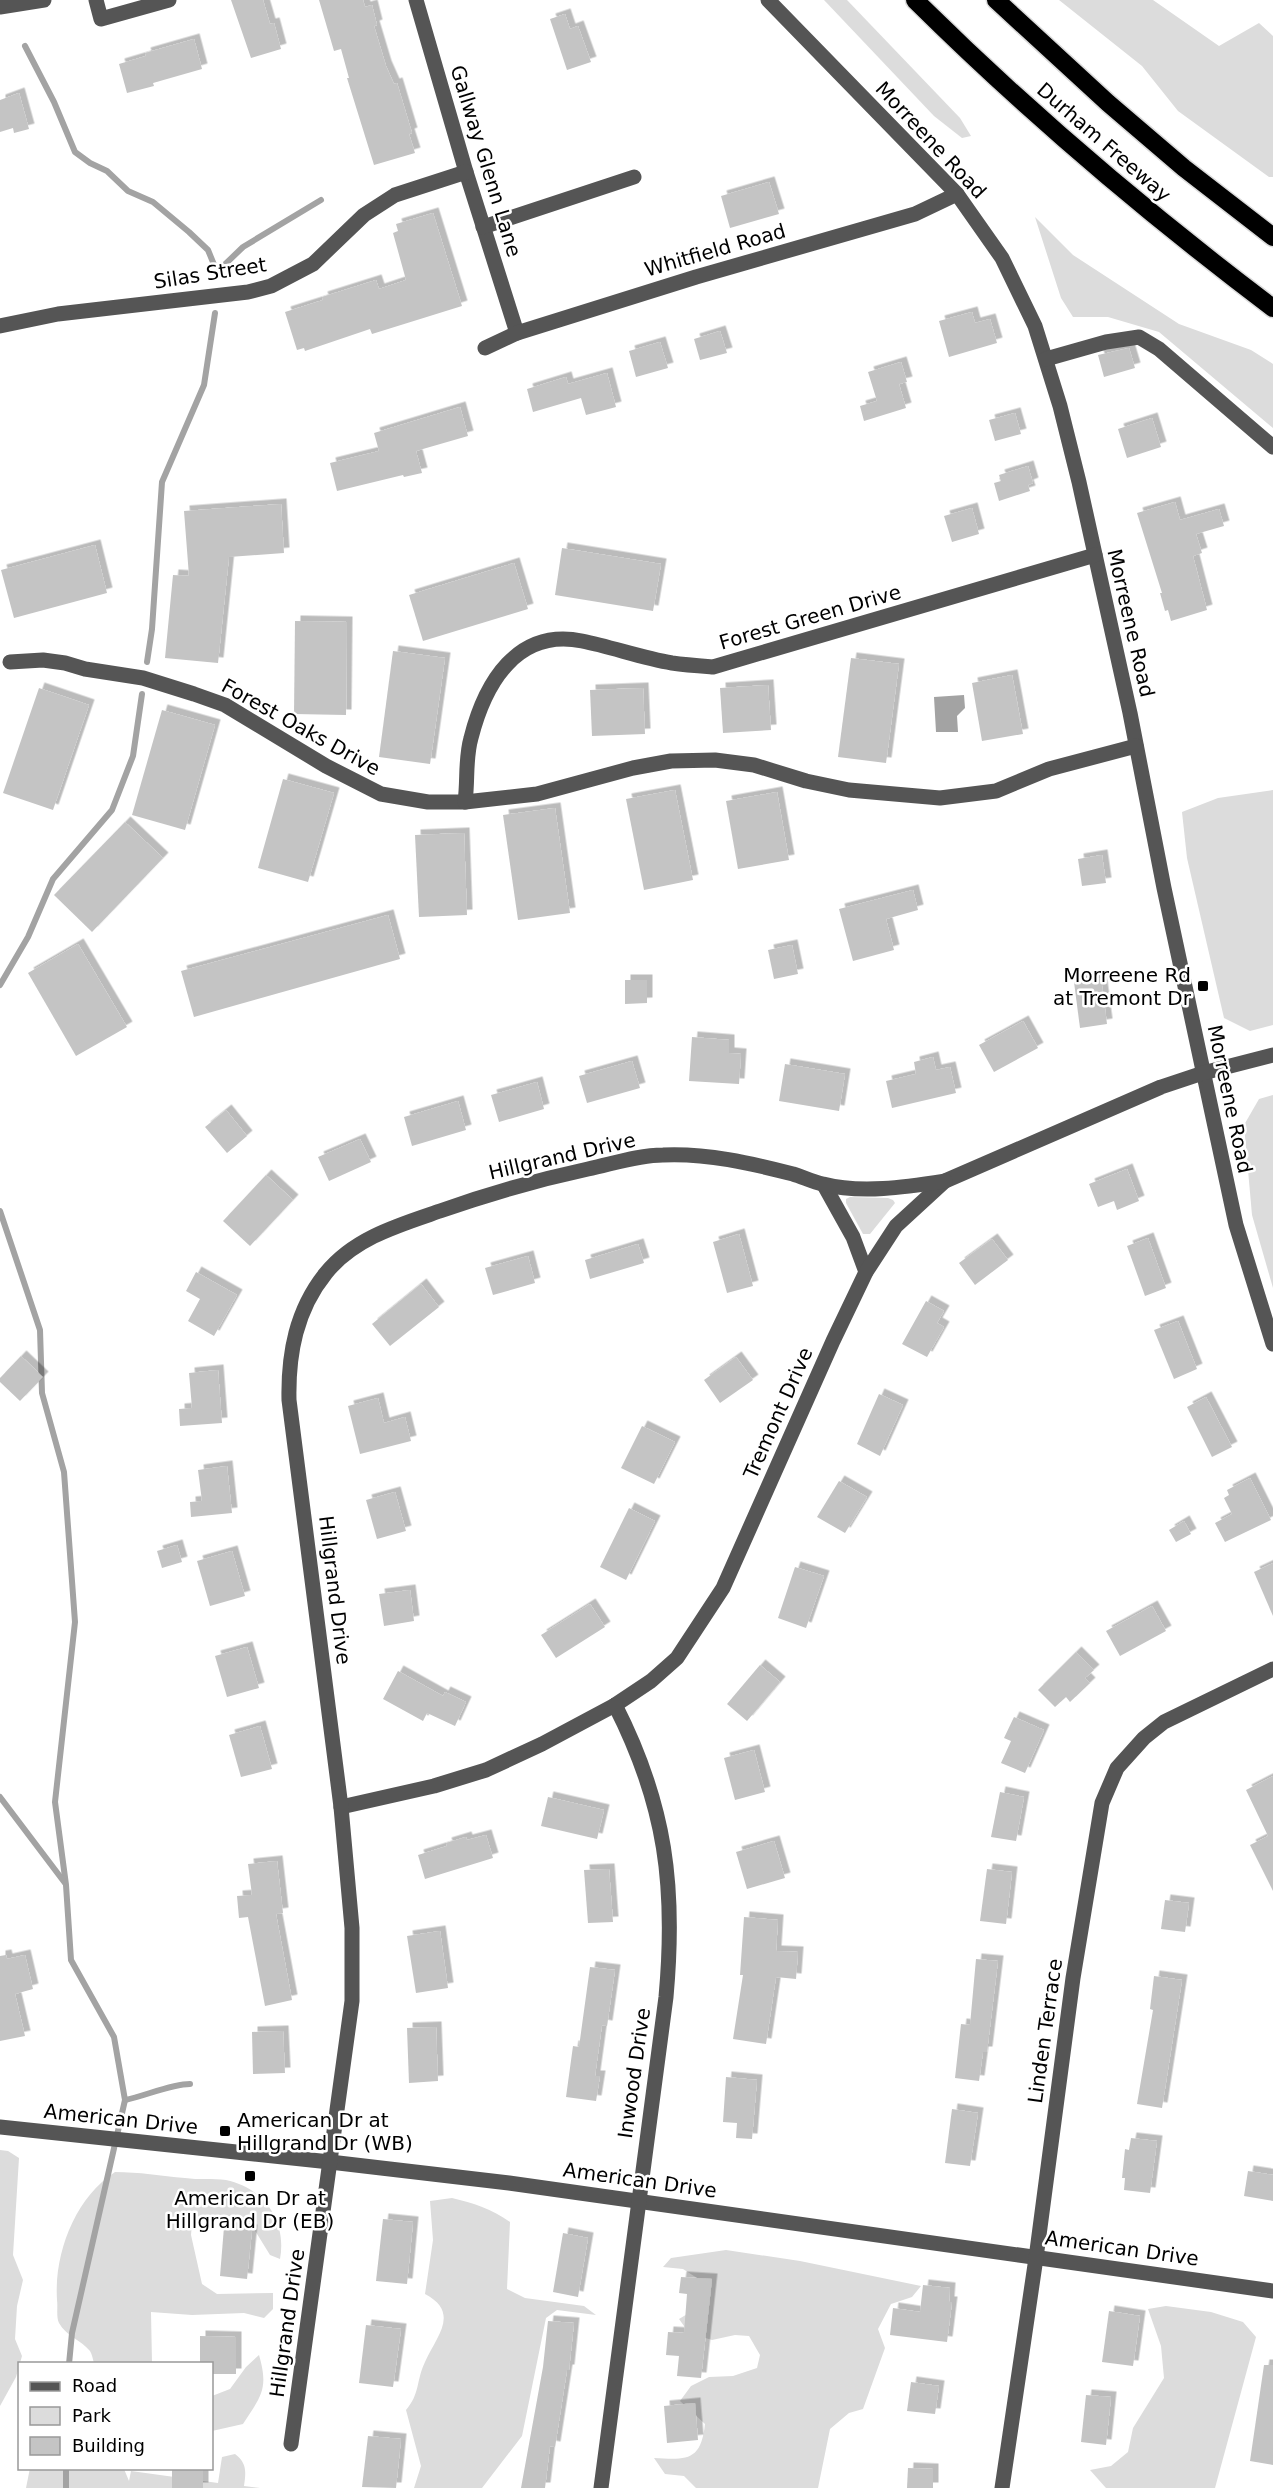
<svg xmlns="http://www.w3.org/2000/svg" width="1273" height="2488" font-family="'DejaVu Sans',sans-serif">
	<defs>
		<filter id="shadow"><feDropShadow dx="5.5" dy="-5.5" stdDeviation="0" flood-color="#0004"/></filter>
	</defs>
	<rect width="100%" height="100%" fill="#fff"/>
	<g fill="#dcdcdc">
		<path d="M824,0h23l113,118 11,18 -9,2 -28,-22z"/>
		<path d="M1059,0h94l66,46 40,-23 14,13v141h-4l-91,-66 -36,-45z"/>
		<path d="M1035,217l38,38 106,69 72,26 22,14v64l-114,-96 -51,-15h-35l-12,-19z"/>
		<path d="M1273,790v235l-23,6 -26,-13 -37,-160 -5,-46 36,-14z"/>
		<path d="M1273,1095v193l-21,-73 -8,-90 15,-26z"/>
		<path d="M850,1197l38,1 5,2 2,3 -25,31h-7l-17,-31v-4z"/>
		<path d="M0,2150l8,1 11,7 -6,97 10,25 -6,26 -2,33 7,17 -6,21 -16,29z"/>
		<path d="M115,2172c24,0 46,4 70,6 13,2 28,0 41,2 38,8 61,41 54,79l-10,-4 -21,-34c-19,-7 -40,-9 -57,2l-1,12 11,49 15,10 56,-1v16l-9,9 -20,-5 -52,2 -41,-3 1,51h-58c-1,-3 -2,-9 -4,-12 -9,-11 -24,-15 -31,-28 -3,-6 -1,-16 -2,-23 -3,-47 18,-102 58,-128z"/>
		<path d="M452,2198c21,5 40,11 58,24l-3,67 18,9 59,8 12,9 -39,-5 -11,8 -24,118 -40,52h-68l7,-22 -15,-56c14,-16 10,-29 19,-48 11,-25 36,-49 0,-68l8,-54 -3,-39z"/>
		<path d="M726,2250l74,11 121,25 -9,11 -21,7 -13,25 7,19 -22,61 -14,4 -19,16 -12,59h-122l-12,-12 -19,-2 -11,-16c33,2 47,3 51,-34l-25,-23 11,-15 18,-9 24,-1 24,-8 3,-13 -11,-19 -14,-1 -23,5 -23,-7 -10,-14 15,-9 3,-32 -14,-9 -20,-2 8,-9z"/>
		<path d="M1166,2306l45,6 32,10 13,15 -41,151h-109l-16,-18 21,-4 17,-14 5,-24 31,-50 -3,-32 -13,-37z"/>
		<path d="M259,2355c10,34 2,41 -16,69l-31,7v-35l18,-7 16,-22z"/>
		<path d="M235,2454c12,9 11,18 9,32l16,2h-234l4,-20 94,1 5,12 2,-10 87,12 4,-26z"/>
	</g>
	<path fill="#a3a3a3" d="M964,695l1,13 -8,8 1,16h-22l-2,-35z"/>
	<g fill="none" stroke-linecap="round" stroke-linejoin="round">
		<g stroke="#a3a3a3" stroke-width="6">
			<path d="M25,46l29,56 21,50 15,11 17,8 21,20 25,11 36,30 19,18 9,22 26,-25 78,-47"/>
			<path d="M147,662l5,-33 10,-147 42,-97 11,-72"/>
			<path d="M0,985l28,-48 25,-58 59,-69 21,-54 9,-62"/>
			<path d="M0,1211l40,119 2,63 22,79 11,150 -20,180 11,83 5,75 43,77 11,63 -53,233 -3,31"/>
			<path d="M0,1797l65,86"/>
			<path d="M125,2100c20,-4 46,-16 65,-16"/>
			<path d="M66,2488v-20"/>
		</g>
	</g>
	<g fill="#c4c4c4" filter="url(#shadow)">
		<path d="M231,0h32l7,24 4,-1 7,26 -30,9z"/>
		<path d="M319,0h44l2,7 7,-2 5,20 -3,1 12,40 8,18 3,-1 15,50 -3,1 6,19 -41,12 -27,-87h2l-8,-29 -7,2z"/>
		<path d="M565,14l5,15 8,-3 13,36 -24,8 -17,-51z"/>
		<path d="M194,39l8,30 -49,14 1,3 -27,7 -8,-29 27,-8 -1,-3z"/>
		<path d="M19,93l10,36 -15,4 -1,-5 -13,4v-32z"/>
		<path d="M769,182l10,32 -49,14 -9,-32z"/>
		<path d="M433,213l29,93 -90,28 -2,-5 -65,22 -1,-3 -7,2 -12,-38 38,-12 -1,-3 54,-17 3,9 27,-9 -13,-47 5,-2 -2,-7z"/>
		<path d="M972,312l3,11 15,-4 7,24 -48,14 -10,-36z"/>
		<path d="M720,331l7,22 -27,7 -6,-21z"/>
		<path d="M660,342l8,26 -32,9 -7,-26z"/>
		<path d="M1129,348l6,20 -31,9 -6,-22z"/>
		<path d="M901,362l6,20 -8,2 7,24 -42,13 -4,-15 17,-5 -9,-29z"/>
		<path d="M607,373l9,34 -30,8 -5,-17 -48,14 -6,-23 39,-12 2,7z"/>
		<path d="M460,407l8,29 -52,15 6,22 -18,4 -1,-2 -66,16 -7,-28 49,-12 -5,-18z"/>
		<path d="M1015,413l6,21 -26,7 -6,-21z"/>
		<path d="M1152,418l9,29 -34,11 -9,-29z"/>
		<path d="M1028,466l5,17 -5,2 2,6 -31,10 -5,-18 7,-2 -2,-6z"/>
		<path d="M1175,502l5,18 39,-11 5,17 -28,8 6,19 -9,3 14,54 -36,11 -3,-11 -3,1 -5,-18h2l-25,-80z"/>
		<path d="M281,504l3,49 -55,4 -11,106 -53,-5 8,-83 16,1 -5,-65z"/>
		<path d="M972,508l7,26 -27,8 -8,-26z"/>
		<path d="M95,545l12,48 -93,25 -13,-48z"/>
		<path d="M562,548l99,16 -8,47 -98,-16z"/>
		<path d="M514,563l14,46 -105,32 -14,-46z"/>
		<path d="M295,621l52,1 -1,93 -52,-1z"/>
		<path d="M393,651l52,7 -15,106 -51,-7z"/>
		<path d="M851,658l48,6 -13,99 -48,-6z"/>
		<path d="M1012,675l11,59 -41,7 -10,-58z"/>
		<path d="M768,685l3,45 -48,3 -3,-45z"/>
		<path d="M39,688l50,17 -36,105 -50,-17z"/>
		<path d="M643,688l2,46 -53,2 -2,-46z"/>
		<path d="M162,710l53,15 -30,105 -53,-15z"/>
		<path d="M283,779l51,14 -26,89 -50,-14z"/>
		<path d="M675,790l18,90 -49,10 -18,-91z"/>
		<path d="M777,792l12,68 -51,9 -12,-68z"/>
		<path d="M555,808l15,105 -52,7 -15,-105z"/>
		<path d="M125,822l38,36 -71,74 -38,-37z"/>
		<path d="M464,833l3,82 -48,2 -4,-82z"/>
		<path d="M1102,855l4,28 -24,3 -4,-27z"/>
		<path d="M913,890l5,20 -32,9 8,31 -41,11 -14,-52z"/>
		<path d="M388,915l12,44 -206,58 -13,-46z"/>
		<path d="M78,944l49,83 -51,29 -48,-83z"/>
		<path d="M792,945l6,29 -24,5 -6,-29z"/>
		<path d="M1101,978l6,46 -27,4 -6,-46z"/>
		<path d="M625,980h22v23l-22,1z"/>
		<path d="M1023,1021l15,27 -44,24 -15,-27z"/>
		<path d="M692,1037l37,3v13l12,1 -2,30 -50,-3z"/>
		<path d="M933,1057l3,13 14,-3 6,26 -64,15 -6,-27 30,-7 -2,-12z"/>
		<path d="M632,1061l8,27 -53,15 -8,-27z"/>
		<path d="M785,1064l60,10 -6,37 -60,-10z"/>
		<path d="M537,1082l7,27 -45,13 -8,-27z"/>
		<path d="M458,1101l8,29 -54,16 -8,-29z"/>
		<path d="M226,1110l21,26 -20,17 -22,-26z"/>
		<path d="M360,1139l11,23 -42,19 -11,-24z"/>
		<path d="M1127,1169l12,32 -22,9 -3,-9 -16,6 -9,-23z"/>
		<path d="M266,1175l27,25 -43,46 -27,-25z"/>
		<path d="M739,1234l14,52 -26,7 -14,-51z"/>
		<path d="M1148,1238l18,50 -21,8 -18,-50z"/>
		<path d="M992,1239l16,21 -33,25 -16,-22z"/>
		<path d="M638,1244l6,19 -54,16 -5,-19z"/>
		<path d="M528,1256l7,27 -42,12 -8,-27z"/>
		<path d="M196,1272l41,23 -23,41 -26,-15 12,-22 -14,-8z"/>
		<path d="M421,1284l18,23 -49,39 -18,-22z"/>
		<path d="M926,1301l18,10 -7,12 7,4 -17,30 -25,-13z"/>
		<path d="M1178,1321l19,48 -23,10 -20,-49z"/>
		<path d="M21,1356l22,21 -23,24 -20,-19v-4z"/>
		<path d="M736,1357l17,23 -33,23 -16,-23z"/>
		<path d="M218,1370l4,53 -42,3 -1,-17 13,-1 -3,-35z"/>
		<path d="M879,1394l24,11 -23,51 -23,-12z"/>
		<path d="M1206,1397l26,50 -20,10 -25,-50z"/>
		<path d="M378,1398l6,25 21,-6 6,24 -51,13 -12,-48z"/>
		<path d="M642,1426l33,16 -21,42 -33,-16z"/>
		<path d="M227,1466l5,47 -41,4 -1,-15 12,-1 -4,-31z"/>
		<path d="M1250,1478l21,42 -46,22 -10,-19 17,-9 -8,-16 5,-3 -2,-5z"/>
		<path d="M839,1481l28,16 -22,36 -28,-16z"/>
		<path d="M395,1492l11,39 -29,8 -11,-39z"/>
		<path d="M629,1508l26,13 -29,59 -26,-13z"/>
		<path d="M1184,1521l7,13 -15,8 -7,-12z"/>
		<path d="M177,1545l5,17 -20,6 -5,-17z"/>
		<path d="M232,1551l13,45 -35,10 -13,-45z"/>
		<path d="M1273,1563v53l-19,-44z"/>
		<path d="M795,1567l29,9 -18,52 -28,-10z"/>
		<path d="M410,1590l4,31 -30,5 -5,-32z"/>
		<path d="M590,1604l15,23 -49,31 -15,-23z"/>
		<path d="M1152,1606l14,25 -46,25 -14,-25z"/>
		<path d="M247,1647l12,41 -32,9 -12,-41z"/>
		<path d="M1076,1652l18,18 -9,8 5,5 -20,19 -4,-5 -11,10 -17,-17z"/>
		<path d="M760,1665l20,17 -33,39 -20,-17z"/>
		<path d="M398,1671l45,25 2,-4 21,10 -11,24 -28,-13 -4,8 -40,-22z"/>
		<path d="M1014,1717l30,13 -19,43 -24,-10 10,-22 -7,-3z"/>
		<path d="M260,1726l12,43 -31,8 -12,-42z"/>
		<path d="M754,1750l11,42 -30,8 -11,-42z"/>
		<path d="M1273,1776v115l-23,-46 18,-9 -22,-46z"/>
		<path d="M1000,1792l24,5 -8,44 -25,-4z"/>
		<path d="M548,1797l56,13 -7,29 -56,-13z"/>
		<path d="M486,1835l7,23 -68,21 -7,-24 29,-9 -1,-3 20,-6 1,3z"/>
		<path d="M774,1841l11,37 -38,11 -11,-37z"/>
		<path d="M277,1861l6,52 -7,1 16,86 -27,6 -17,-89 -9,1 -2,-22 15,-1 -4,-31z"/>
		<path d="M609,1869l4,53 -25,1 -4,-53z"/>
		<path d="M987,1869l25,3 -6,52 -26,-3z"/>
		<path d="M1165,1900l24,3 -4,29 -24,-3z"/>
		<path d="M744,1917l34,3 -2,31 22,1 -2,27 -20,-2 -10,67 -33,-5 10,-64h-3z"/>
		<path d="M440,1931l8,57 -32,5 -9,-57z"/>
		<path d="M6,1955l1,4 18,-4 8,34 -18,5 10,42 -25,5v-85z"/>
		<path d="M976,1959l22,2 -11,91h-4l-4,29 -24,-3 6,-54 9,1z"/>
		<path d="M590,1967l25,3 -8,56 -5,-1 -7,51h5l-4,25 -30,-4 7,-51 6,1z"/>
		<path d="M1154,1976l28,4 -20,128 -25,-4 16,-94 -3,-1z"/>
		<path d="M436,2027l2,54 -29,2 -2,-55z"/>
		<path d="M283,2031l2,42 -32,1 -1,-42z"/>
		<path d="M726,2077l31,3 -5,59 -16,-1 1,-15 -14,-1z"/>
		<path d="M952,2109l26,4 -8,53 -25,-3z"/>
		<path d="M1131,2138l26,3 -7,52 -26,-3 1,-12h-3l3,-29 4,1z"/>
		<path d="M1248,2171l25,4v26l-29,-5z"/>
		<path d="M383,2219l30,3 -6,62 -31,-3z"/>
		<path d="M224,2227l28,3 -5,49 -27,-3z"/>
		<path d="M563,2233l25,5 -10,59 -25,-5z"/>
		<path d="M681,2277l31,2 -11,99 -24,-2 2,-20 -13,-1 2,-23 16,1 3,-39 -8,-1z"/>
		<path d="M923,2285l27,3 -1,14h3l-5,40 -57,-7 3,-27 27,4z"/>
		<path d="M1109,2311l31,5 -7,50 -31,-4z"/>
		<path d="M548,2321l26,2 -5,47h-2l-12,77 -5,-1 -5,42h-24l22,-121z"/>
		<path d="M366,2325l35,4 -8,58 -34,-4z"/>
		<path d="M200,2336l36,1v37h-24v-10h-12z"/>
		<path d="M1264,2365h9v100l-23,-4z"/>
		<path d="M911,2382l28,4 -4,28 -28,-3z"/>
		<path d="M1086,2395l25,2 -5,48 -25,-3z"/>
		<path d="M695,2403l3,37 -31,3 -3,-37z"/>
		<path d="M368,2436l33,3 -5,49 -34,-1z"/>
		<path d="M908,2468l25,1v19h-26z"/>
		<rect x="172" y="2469" width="31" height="19"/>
	</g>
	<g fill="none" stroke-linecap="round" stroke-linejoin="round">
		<defs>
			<g id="highway">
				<path d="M915,0c112,111 232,213 358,308"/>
				<path d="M996,0l112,103 76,65 89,69"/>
			</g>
		</defs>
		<use href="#highway" stroke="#dbdbdb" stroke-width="21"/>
		<g stroke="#555" stroke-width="15">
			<path d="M96,0l5,19 68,-19"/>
			<path d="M416,0l50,172 51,161"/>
			<path d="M768,0l189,194 45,64 33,68 25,80 19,76 51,231 34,175 72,337 37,119"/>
			<path d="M0,7l44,-7"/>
			<path d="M483,227l151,-50"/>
			<path d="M0,326l58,-12 190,-22 23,-6 42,-22 51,-49 31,-20 71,-23"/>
			<path d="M485,348l32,-15 179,-56 219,-63 42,-20"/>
			<path d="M1046,359l60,-17 33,-5 20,12 114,98"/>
			<path d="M10,662l33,-2 22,3 20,6 58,9 51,16 31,11 101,61 55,28 47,8h37l72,-8 96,-26 38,-7 44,-1 39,5 52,16 43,9 91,8 56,-7 53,-22 87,-23"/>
			<path d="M465,802c3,-22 0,-43 6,-64 14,-55 46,-110 111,-97 30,6 60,17 90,22 14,2 28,3 41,4l382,-112"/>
			<path d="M824,1185l29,52 13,35"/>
			<path d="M341,1807l93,-21 52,-16 56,-26 73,-39 36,-24 26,-23 46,-70 110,-247 33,-69 30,-46 49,-45 216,-94 42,-14 70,-18"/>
			<path d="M0,2127l330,35 179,21 764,108"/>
			<path d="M291,2444l61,-443v-73l-11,-121 -52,-407c-1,-46 7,-90 37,-127 28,-35 73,-48 114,-62 48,-17 97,-31 148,-42 24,-5 50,-14 75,-14 44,-2 87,8 130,19 10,3 20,8 30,10 38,10 83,3 122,-3"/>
			<path d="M601,2488l65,-491c10,-110 0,-192 -51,-292"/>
			<path d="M1002,2488l34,-230 37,-280 29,-175 15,-35 27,-30 20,-16 109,-53"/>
		</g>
		<use href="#highway" stroke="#000" stroke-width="18"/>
	</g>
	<g fill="#000" stroke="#fff" stroke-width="2">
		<rect x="1197" y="980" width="12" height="12" rx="3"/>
		<rect x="219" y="2125" width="12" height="12" rx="3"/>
		<rect x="244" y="2170" width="12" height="12" rx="3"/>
	</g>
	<g text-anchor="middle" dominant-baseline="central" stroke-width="5" stroke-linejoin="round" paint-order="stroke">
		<g font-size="20" fill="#000" stroke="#fff">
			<text transform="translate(931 140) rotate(47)">Morreene Road</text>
			<text transform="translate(1104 142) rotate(41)">Durham Freeway</text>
			<text transform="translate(486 161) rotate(73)">Gallway Glenn Lane</text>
			<text transform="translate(715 250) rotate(-16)">Whitfield Road</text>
			<text transform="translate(210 273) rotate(-9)">Silas Street</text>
			<text transform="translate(810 617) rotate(-16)">Forest Green Drive</text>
			<text transform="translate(1131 623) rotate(77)">Morreene Road</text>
			<text transform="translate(301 727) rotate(29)">Forest Oaks Drive</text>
			<text transform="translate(1230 1099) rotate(78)">Morreene Road</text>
			<text transform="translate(562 1156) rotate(-13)">Hillgrand Drive</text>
			<text transform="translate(778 1413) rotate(-66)">Tremont Drive</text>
			<text transform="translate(335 1590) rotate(83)">Hillgrand Drive</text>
			<text transform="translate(1045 2031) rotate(-82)">Linden Terrace</text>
			<text transform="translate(634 2073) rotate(-82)">Inwood Drive</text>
			<text transform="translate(121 2119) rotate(6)">American Drive</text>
			<text transform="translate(640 2180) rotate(8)">American Drive</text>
			<text transform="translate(1122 2248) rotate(8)">American Drive</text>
			<text transform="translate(287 2323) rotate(-82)">Hillgrand Drive</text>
		</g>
		<g font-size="20" fill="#000" stroke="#fff" text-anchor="end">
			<text x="1191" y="975">Morreene Rd<tspan x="1191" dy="23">at Tremont Dr</tspan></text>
			<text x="237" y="2120" text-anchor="start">American Dr at<tspan x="237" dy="23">Hillgrand Dr (WB)</tspan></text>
			<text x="250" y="2198" text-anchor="middle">American Dr at<tspan x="250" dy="23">Hillgrand Dr (EB)</tspan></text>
		</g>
	</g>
	<rect x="18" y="2362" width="195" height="108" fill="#ffffff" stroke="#999999" stroke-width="1.5"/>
	<rect x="30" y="2382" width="30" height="9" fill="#555555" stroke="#999999" stroke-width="1.5"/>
	<text x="72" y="2392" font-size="18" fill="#000000">Road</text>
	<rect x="30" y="2407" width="30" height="18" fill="#dcdcdc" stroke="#999999" stroke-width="1.5"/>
	<text x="72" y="2422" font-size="18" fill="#000000">Park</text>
	<rect x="30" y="2437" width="30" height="18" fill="#c4c4c4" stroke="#999999" stroke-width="1.5"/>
	<text x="72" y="2452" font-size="18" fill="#000000">Building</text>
</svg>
